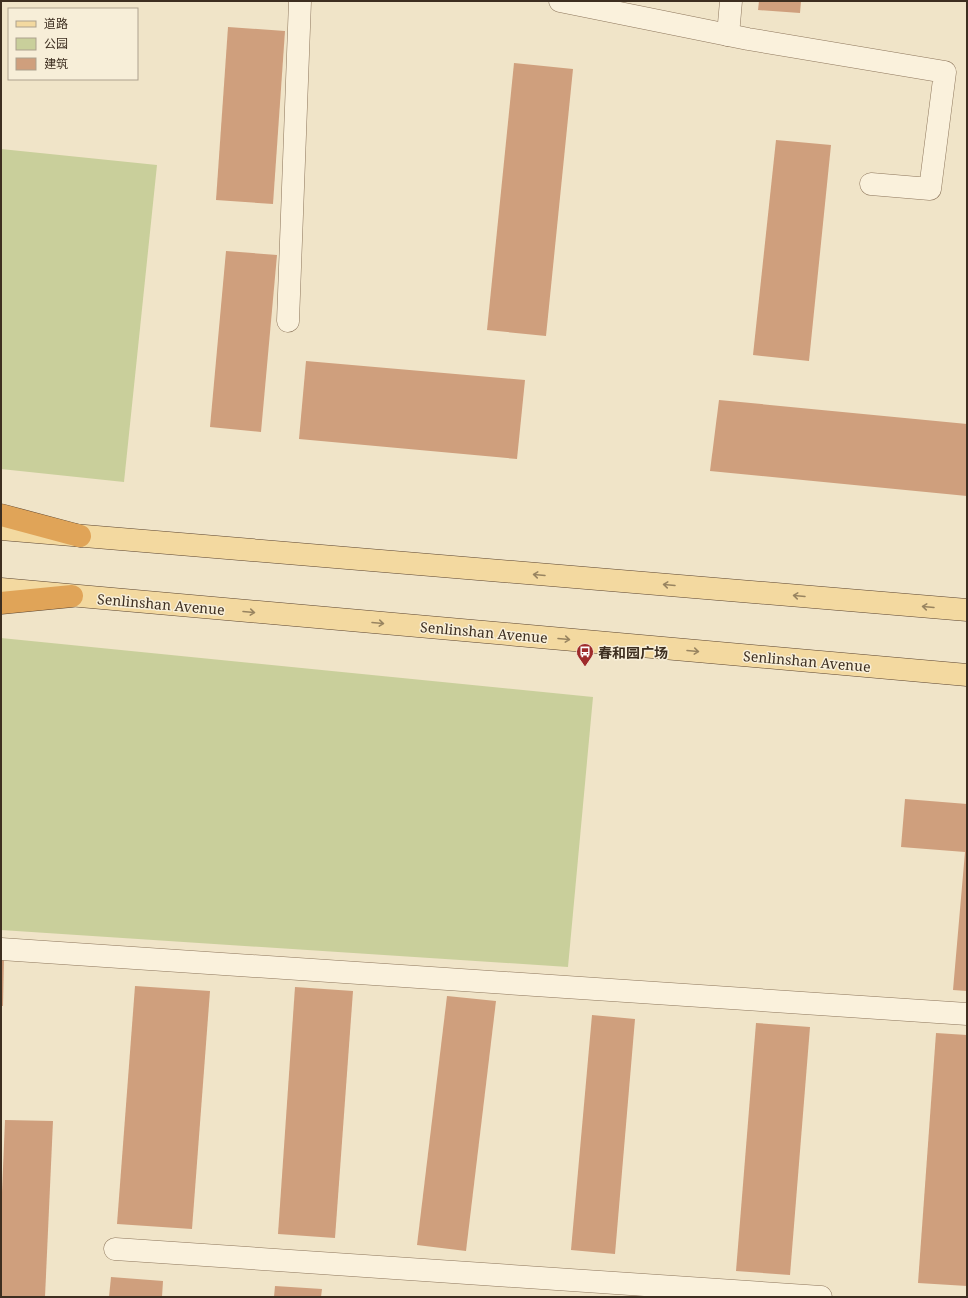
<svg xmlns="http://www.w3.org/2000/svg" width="968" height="1298" font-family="'Noto Serif','Noto Sans SC',serif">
	<rect width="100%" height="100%" fill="#f0e4c8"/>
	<g fill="#c9cf9b">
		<path d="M1,149l156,16 -33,317 -123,-13z"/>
		<path d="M1,638l592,59 -25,270 -567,-37z"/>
	</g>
	<g fill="#cf9f7d">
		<path d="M759,1h42l-1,12 -42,-3z"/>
		<path d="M228,27l57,4 -12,173 -57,-4z"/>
		<path d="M514,63l59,6 -27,267 -59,-6z"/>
		<path d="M776,140l55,5 -22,216 -56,-6z"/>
		<path d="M226,251l51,4 -16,177 -51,-5z"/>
		<path d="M306,361l219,19 -8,79 -218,-20z"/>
		<path d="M719,400l248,24v72l-257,-25z"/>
		<path d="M905,799l62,5v187l-14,-1 12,-138 -64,-5z"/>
		<path d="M1,958h3l-1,48h-2z"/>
		<path d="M135,986l75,5 -18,238 -75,-5z"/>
		<path d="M295,987l58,4 -18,247 -57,-4z"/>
		<path d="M447,996l49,5 -30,250 -49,-6z"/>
		<path d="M592,1015l43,4 -20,235 -44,-4z"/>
		<path d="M756,1023l54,4 -20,248 -54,-4z"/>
		<path d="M936,1033l31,2v251l-49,-3z"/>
		<path d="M5,1120l48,1 -8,176h-44v-81z"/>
		<path d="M111,1277l52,4 -1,16h-53z"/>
		<path d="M275,1286l47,3 -1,8h-47z"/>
	</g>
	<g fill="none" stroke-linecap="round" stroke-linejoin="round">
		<defs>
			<g id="minor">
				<path d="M560,1l188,38 197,33 -15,117 -59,-5"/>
				<path d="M728,35l3,-34"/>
				<path d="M288,321l12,-320"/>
				<path d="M1,949l966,65"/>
				<path d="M115,1249l706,48"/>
			</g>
			<g id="major">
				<path d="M1,529l966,81"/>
				<path d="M1,589l966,86"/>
			</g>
			<g id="highway">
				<path d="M1,515l79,21"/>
				<path d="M1,603l71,-7"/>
			</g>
		</defs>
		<use href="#minor" stroke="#8d765c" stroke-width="23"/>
		<use href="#major" stroke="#5b4430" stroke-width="23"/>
		<use href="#highway" stroke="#5b4430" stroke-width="23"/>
		<use href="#minor" stroke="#faf1dc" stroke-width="22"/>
		<use href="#major" stroke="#f3d9a0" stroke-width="22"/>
		<use href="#highway" stroke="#e0a458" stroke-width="22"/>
	</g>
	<defs><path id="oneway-shaft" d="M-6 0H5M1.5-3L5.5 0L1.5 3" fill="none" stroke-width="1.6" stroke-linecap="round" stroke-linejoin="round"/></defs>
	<g stroke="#988460">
		<use href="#oneway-shaft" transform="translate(539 575) rotate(-175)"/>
		<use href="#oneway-shaft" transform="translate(669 585) rotate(-175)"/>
		<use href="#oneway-shaft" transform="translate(799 596) rotate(-175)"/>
		<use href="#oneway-shaft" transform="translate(928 607) rotate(-175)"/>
		<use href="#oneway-shaft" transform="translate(249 612) rotate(5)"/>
		<use href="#oneway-shaft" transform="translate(378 623) rotate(5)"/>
		<use href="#oneway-shaft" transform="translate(564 639) rotate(5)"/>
		<use href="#oneway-shaft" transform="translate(693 651) rotate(5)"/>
	</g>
	<defs>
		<symbol id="bus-pin" viewBox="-11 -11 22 30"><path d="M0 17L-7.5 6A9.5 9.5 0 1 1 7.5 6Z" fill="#9e2a2b" stroke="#f7eed8"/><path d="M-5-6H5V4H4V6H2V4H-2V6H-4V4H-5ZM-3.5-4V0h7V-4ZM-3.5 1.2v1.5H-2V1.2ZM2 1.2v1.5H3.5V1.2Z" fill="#fff"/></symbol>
	</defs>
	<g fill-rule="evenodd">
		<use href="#bus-pin" x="575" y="642" width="20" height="27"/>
	</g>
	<g text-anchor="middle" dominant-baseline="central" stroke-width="3" stroke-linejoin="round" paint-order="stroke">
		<g font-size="14" fill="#3d2e20" stroke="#f7eed8">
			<text transform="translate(161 604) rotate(5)">Senlinshan Avenue</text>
			<text transform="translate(484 632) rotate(5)">Senlinshan Avenue</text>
			<text transform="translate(807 661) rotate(5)">Senlinshan Avenue</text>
		</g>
		<g font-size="14" font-weight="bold" fill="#3d2e20" stroke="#f7eed8" text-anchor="start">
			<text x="598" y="652">春和园广场</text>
		</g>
	</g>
	<rect width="968" height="1298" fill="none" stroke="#3d2e20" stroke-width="4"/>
	<rect x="8" y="8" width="130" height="72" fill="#f7eed8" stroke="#ada18e"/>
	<rect x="16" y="21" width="20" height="6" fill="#f3d9a0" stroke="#ada18e"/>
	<text x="44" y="28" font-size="12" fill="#3d2e20">道路</text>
	<rect x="16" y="38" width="20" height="12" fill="#c9cf9b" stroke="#ada18e"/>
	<text x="44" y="48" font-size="12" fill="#3d2e20">公园</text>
	<rect x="16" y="58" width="20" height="12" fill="#cf9f7d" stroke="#ada18e"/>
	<text x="44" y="68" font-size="12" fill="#3d2e20">建筑</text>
</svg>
